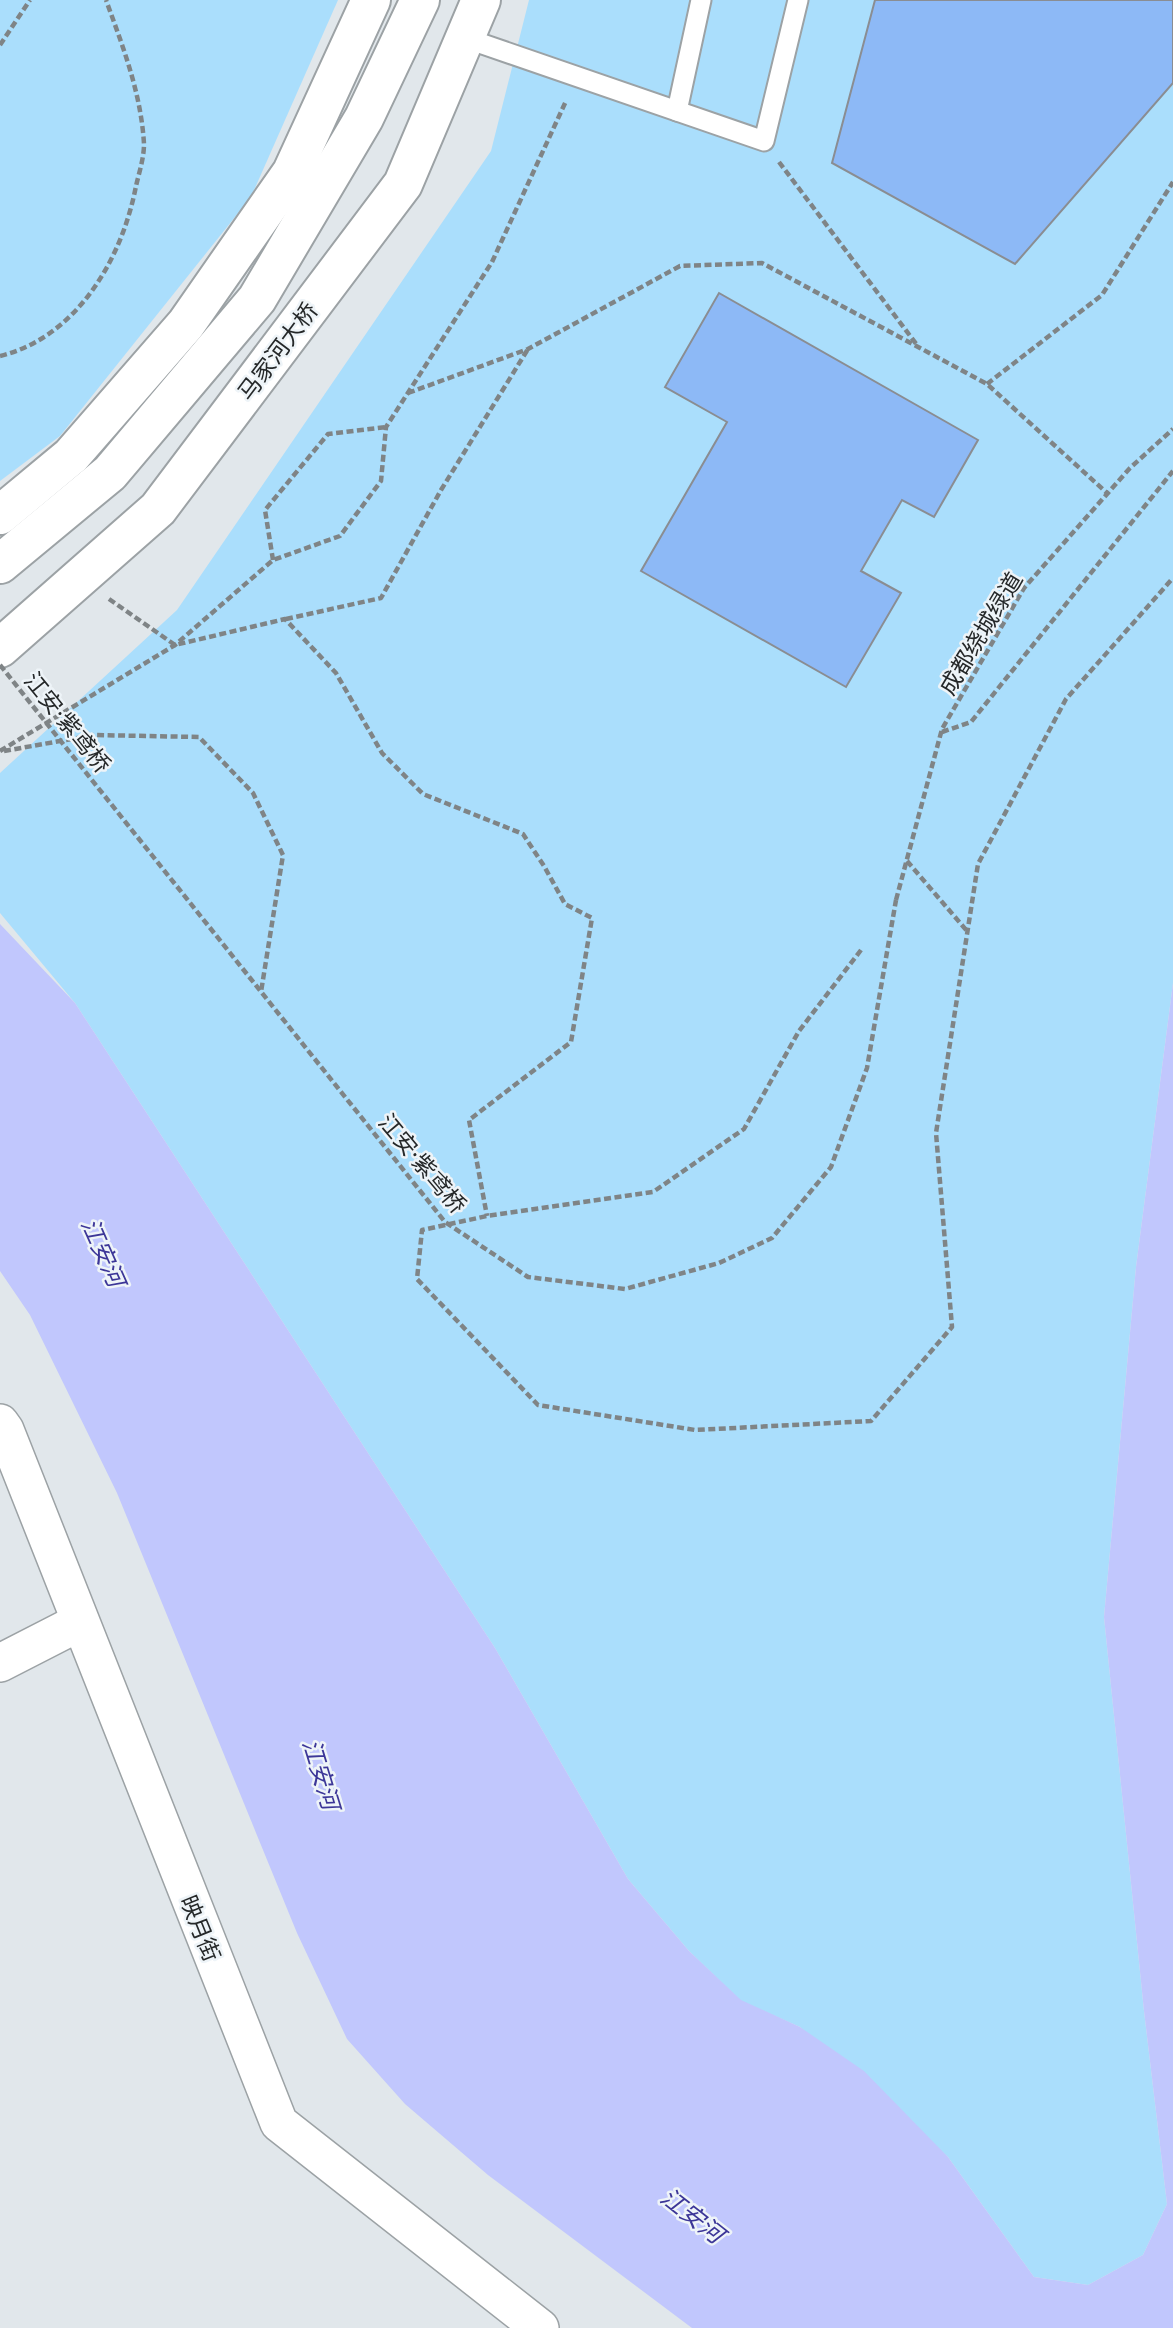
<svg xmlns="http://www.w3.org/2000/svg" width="1173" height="2328" font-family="'Noto Sans','Noto Sans SC',sans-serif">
	<rect width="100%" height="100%" fill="#e1e7eb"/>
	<g fill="#aadefc">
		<path d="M0,0h338l-87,197 -191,239 -60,45z"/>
		<path d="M529,0h644v983l-37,284 -32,350 40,394 23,193 -24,51 -55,30 -54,-8 -86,-120 -148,-130 -59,-26 -52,-50 -61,-72 -133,-231 -420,-645 -75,-90v-140l177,-163 314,-459z"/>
	</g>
	<path fill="#c1c7fd" d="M0,924l75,79 420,645 133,231 61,72 52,49 59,27 64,44 84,86 86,120 54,8 55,-30 24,-51 -23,-193 -40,-394 32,-350 37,-284v1345h-481l-204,-153 -83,-71 -58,-65 -50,-106 -180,-440 -87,-178 -30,-44z"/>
	<g fill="#8db9f6" stroke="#8a8d92" stroke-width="2">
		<path d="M875,0h298v83l-158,181 -183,-101z"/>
		<path d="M719,293l259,147 -44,77 -32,-17 -41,71 40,22 -55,94 -205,-116 86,-149 -62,-35z"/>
	</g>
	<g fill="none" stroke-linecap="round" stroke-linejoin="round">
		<defs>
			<g id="lane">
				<path d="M465,38l299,103 34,-141"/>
				<path d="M677,111l24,-111"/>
			</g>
			<g id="street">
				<path d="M0,1423l5,7 274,693 261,205"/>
				<path d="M0,1663l80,-41"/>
			</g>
			<path id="secondary" d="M0,515l71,-59 115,-132 106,-152 79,-172"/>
			<g id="primary">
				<path d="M0,564l110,-91 147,-174 107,-181 56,-118"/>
				<path d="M0,648l158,-139 245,-325 78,-184"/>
			</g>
		</defs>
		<use href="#lane" stroke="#9ca2a5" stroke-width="23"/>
		<use href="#street" stroke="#9ca2a5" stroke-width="40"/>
		<use href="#secondary" stroke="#9ca2a5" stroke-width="42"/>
		<use href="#primary" stroke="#9ca2a5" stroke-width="42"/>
		<g stroke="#7f8486" stroke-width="4.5" stroke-dasharray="7 3.5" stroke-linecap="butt">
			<path d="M0,45l30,-45"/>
			<path d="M779,162l138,183"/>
			<path d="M0,356c77,-19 122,-97 136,-170 3,-13 8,-28 8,-42 -3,-51 -21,-97 -38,-144"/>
			<path d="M987,384l115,-89 71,-113"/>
			<path d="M408,393l120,-44 152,-83 82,-3 225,121 120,109"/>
			<path d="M273,560l-8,-50 63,-76 58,-7"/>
			<path d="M109,599l66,46 110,-26 51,54 46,80 41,41 100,40 21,32 21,38 27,14 -21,124 -102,78 18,96"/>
			<path d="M286,619l95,-21 60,-108 87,-141"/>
			<path d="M942,732l29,-10 202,-251"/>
			<path d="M0,751l175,-106 98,-85 67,-24 41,-55 5,-54 106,-165 74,-161"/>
			<path d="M4,751l90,-16 105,2 54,56 30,62 -22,137"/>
			<path d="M907,861l60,70"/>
			<path d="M896,900l46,-171 82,-141 106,-120 43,-39"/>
			<path d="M861,950l-62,81 -55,98 -91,63 -166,24 -65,14 -5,49 121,126 157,25 176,-9 81,-94 -16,-194 42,-269 88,-165 107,-121"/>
		</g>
		<use href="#lane" stroke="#fff" stroke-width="19"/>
		<use href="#street" stroke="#fff" stroke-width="37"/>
		<use href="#secondary" stroke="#fff" stroke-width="38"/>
		<use href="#primary" stroke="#fff" stroke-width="38"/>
		<path stroke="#7f8486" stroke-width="4.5" stroke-dasharray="7 3.5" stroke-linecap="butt" d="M0,665l445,557 83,55 97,12 94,-26 53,-25 59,-71 36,-99 29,-168"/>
	</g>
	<g text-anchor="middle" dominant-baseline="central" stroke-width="5" stroke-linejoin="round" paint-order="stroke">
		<g font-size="23" fill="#252829" stroke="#eef4f8">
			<text transform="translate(277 351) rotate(-53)">马家河大桥</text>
			<text transform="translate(980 633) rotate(-59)">成都绕城绿道</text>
			<text transform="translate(68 722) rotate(51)">江安·紫鸢桥</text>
			<text transform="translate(423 1163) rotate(50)">江安·紫鸢桥</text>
			<text transform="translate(201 1928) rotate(68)">映月街</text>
		</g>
		<g font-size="24" font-style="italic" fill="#3c3698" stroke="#eef4f8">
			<text transform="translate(104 1252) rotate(66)">江安河</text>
			<text transform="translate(322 1774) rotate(73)">江安河</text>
			<text transform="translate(693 2215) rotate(38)">江安河</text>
		</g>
	</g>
</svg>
